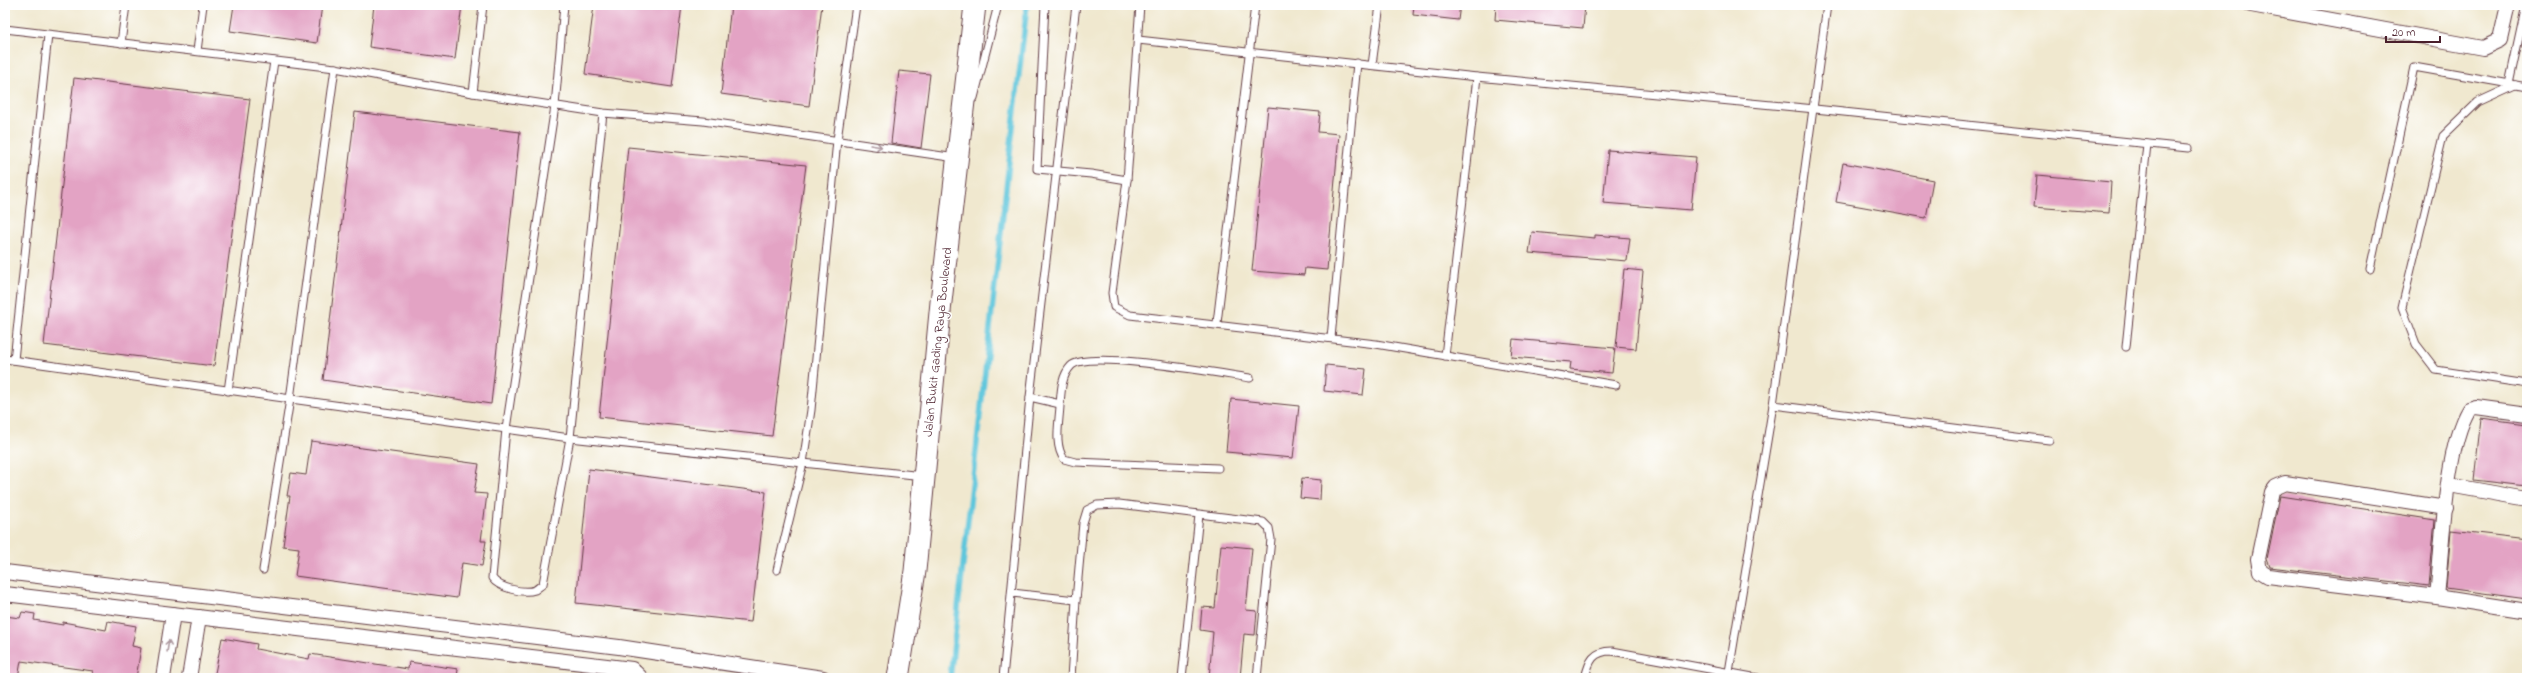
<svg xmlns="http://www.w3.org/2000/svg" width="2532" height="683" font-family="'Indie Flower',sans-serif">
	<rect width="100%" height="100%" fill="#fff"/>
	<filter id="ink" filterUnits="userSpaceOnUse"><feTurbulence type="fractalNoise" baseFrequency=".025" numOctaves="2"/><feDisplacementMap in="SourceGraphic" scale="8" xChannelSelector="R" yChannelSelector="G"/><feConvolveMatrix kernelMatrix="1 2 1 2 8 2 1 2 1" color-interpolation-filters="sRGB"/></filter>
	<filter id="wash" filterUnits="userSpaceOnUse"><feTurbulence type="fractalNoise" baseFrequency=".012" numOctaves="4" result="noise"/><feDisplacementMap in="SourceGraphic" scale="16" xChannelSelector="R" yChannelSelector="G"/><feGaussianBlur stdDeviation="0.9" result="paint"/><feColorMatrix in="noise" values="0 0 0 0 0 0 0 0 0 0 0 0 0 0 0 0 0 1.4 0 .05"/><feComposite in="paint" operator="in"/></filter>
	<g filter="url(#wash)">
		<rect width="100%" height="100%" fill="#f0e8cf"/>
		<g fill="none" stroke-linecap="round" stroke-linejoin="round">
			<path stroke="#5fc6db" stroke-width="5.5" d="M950,678l77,-673"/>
		</g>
		<g id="blocks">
			<g fill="#e3a3c4">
				<path d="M234,5h88l-5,38 -87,-12z"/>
				<path d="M374,5h88l-7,54 -86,-12z"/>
				<path d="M594,5h88l-10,82 -87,-13z"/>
				<path d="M731,5h91l-13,101 -88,-12z"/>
				<path d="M1414,5h46l-2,15 -45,-5z"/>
				<path d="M1496,5h89l-2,23 -88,-8z"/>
				<path d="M899,71l31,3 -9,74 -30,-5z"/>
				<path d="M74,78l176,21 -36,267 -170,-21z"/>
				<path d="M1268,107l52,5 -2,20 21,2 -12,136 -22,-2 -1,7 -52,-4z"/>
				<path d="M355,112l165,20 -29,272 -168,-24z"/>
				<path d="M628,147l178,18 -34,271 -173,-19z"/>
				<path d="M1608,150l88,7 -5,53 -88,-7z"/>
				<path d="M1843,163l90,17 -7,38 -90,-16z"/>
				<path d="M2037,175l74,7 -2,31 -75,-6z"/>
				<path d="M1532,232l63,6v-3l35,3 -3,23 -98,-8z"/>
				<path d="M1624,269l19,2 -7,78 -20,-2z"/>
				<path d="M1513,339l102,9 -3,25 -42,-4 1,-7 -60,-5z"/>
				<path d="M1326,365l40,4 -3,26 -39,-4z"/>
				<path d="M1231,399l68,7 -6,52 -67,-6z"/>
				<path d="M2481,418l46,6v62l-53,-6z"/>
				<path d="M311,441l168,23 -5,29 13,1 -6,47h5l-4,25 -20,-3 -5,35 -162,-22 4,-28 -16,-2 7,-50h-3l4,-23 15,2z"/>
				<path d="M589,469l177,23 -15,130 -175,-19z"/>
				<path d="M1302,478l19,2 -1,20 -20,-2z"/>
				<path d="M2280,496l155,24 -6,66 -159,-19 -3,-8z"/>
				<path d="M2451,530l76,9v60l-81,-11z"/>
				<path d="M1221,545l31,3 -6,62 11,1 -2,24 -11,-1 -4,44h-31l4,-46 -13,-2 2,-23 13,1z"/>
				<path d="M22,612l13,2 -1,6 29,5v-3l43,8 2,-9 28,5 -4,20 9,2 -5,30h-44l1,-7 -72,-10 -3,17h-13v-62l15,2z"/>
				<path d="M222,638l35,6 -1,5 53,10 1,-5 98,15 1,-7 49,7 -1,9h-243z"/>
			</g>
		</g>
	</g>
	<g filter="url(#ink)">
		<use href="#blocks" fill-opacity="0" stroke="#633d44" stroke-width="1"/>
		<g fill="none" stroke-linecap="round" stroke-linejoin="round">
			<defs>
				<g id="lane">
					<path d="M564,5l-9,101 -49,323 -14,149c7,10 31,16 43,12 2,-1 5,-4 8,-6l27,-146 33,-325"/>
					<path d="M1045,5l-8,164 54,5 36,6"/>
					<path d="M1140,5l-13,175 -15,113 2,14 16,8 246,29 240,41"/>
					<path d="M5,29l330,39 138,25 130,20 100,8 253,37"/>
					<path d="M1138,40l339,37 338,32 373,39"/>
					<path d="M121,43l5,-38"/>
					<path d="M197,51l6,-46"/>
					<path d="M1372,65l8,-60"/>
					<path d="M2509,84l17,-79"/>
					<path d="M2515,85l-37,17 -35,34 -41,171 14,37 20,26 91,14"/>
					<path d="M473,93l10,-88"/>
					<path d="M974,98l24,-93"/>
					<path d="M2370,269l44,-202 113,20"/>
					<path d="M1217,323l38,-318"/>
					<path d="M1331,338l26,-275"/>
					<path d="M2126,347l21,-203"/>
					<path d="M1445,356l32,-279"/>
					<path d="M5,359l565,79 233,25 8,-53 26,-270 19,-135"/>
					<path d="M14,360l34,-325"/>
					<path d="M228,391l46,-330"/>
					<path d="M1030,397l30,7"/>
					<path d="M1773,405l276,35"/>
					<path d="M1218,468l-143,-6 -11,-3c-10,-14 -5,-35 -4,-53 1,-13 1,-30 11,-40 15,-17 152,8 179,12"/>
					<path d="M263,570l27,-171 45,-331"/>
					<path d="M777,570l26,-107 120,13"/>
					<path d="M1012,593l64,7 7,-77 4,-13 10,-5 22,-1 144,18 6,6 2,11 -14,139"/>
					<path d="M1003,678l27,-281 46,-392"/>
					<path d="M1071,678l5,-78"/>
					<path d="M1182,678l17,-163"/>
					<path d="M1585,678c4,-17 8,-27 27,-27l146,27"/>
					<path d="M1728,678l45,-273 54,-400"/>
				</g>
				<g id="street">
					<path d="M2251,5l232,43 17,-8 8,-35"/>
					<path d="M2449,485l78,14"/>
					<path d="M2446,508l-161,-25 -9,4 -4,5 -14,67 2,12 8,5 169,21 90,14"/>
					<path d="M5,572l614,75 204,31"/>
					<path d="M5,594l627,75 9,9"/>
					<path d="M2437,597c5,-47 8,-150 32,-188l7,-2 51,7"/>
					<path d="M163,678l10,-64"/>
					<path d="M189,678l10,-61"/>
				</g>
				<path id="secondary" d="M898,678l17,-107 26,-269 34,-297"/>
			</defs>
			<use href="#lane" stroke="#633d44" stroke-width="9"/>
			<use href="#street" stroke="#633d44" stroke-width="16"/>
			<use href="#secondary" stroke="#633d44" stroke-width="23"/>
			<use href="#lane" stroke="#fff" stroke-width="7"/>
			<use href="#street" stroke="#fff" stroke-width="14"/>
			<use href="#secondary" stroke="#fff" stroke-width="21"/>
		</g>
		<defs><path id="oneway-shaft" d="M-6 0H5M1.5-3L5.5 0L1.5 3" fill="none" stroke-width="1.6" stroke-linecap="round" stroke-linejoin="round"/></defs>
		<g stroke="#ae9aa0">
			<use href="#oneway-shaft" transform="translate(876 146) rotate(9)"/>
			<use href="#oneway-shaft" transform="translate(168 646) rotate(-81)"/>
		</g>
	</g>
	<g text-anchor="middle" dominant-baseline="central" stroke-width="3" stroke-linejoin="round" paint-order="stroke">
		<g font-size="13" fill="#4a1f2b" stroke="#fff">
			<text transform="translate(938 342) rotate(-84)">Jalan Bukit Gading Raya Boulevard</text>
		</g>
	</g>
	<rect width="2532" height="683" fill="none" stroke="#fff" stroke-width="20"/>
	<path d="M2386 36v6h54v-6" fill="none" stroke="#4a1f2b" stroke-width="2"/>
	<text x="2392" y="36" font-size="12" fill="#4a1f2b" stroke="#ffffff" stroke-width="3" paint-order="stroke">20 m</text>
</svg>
